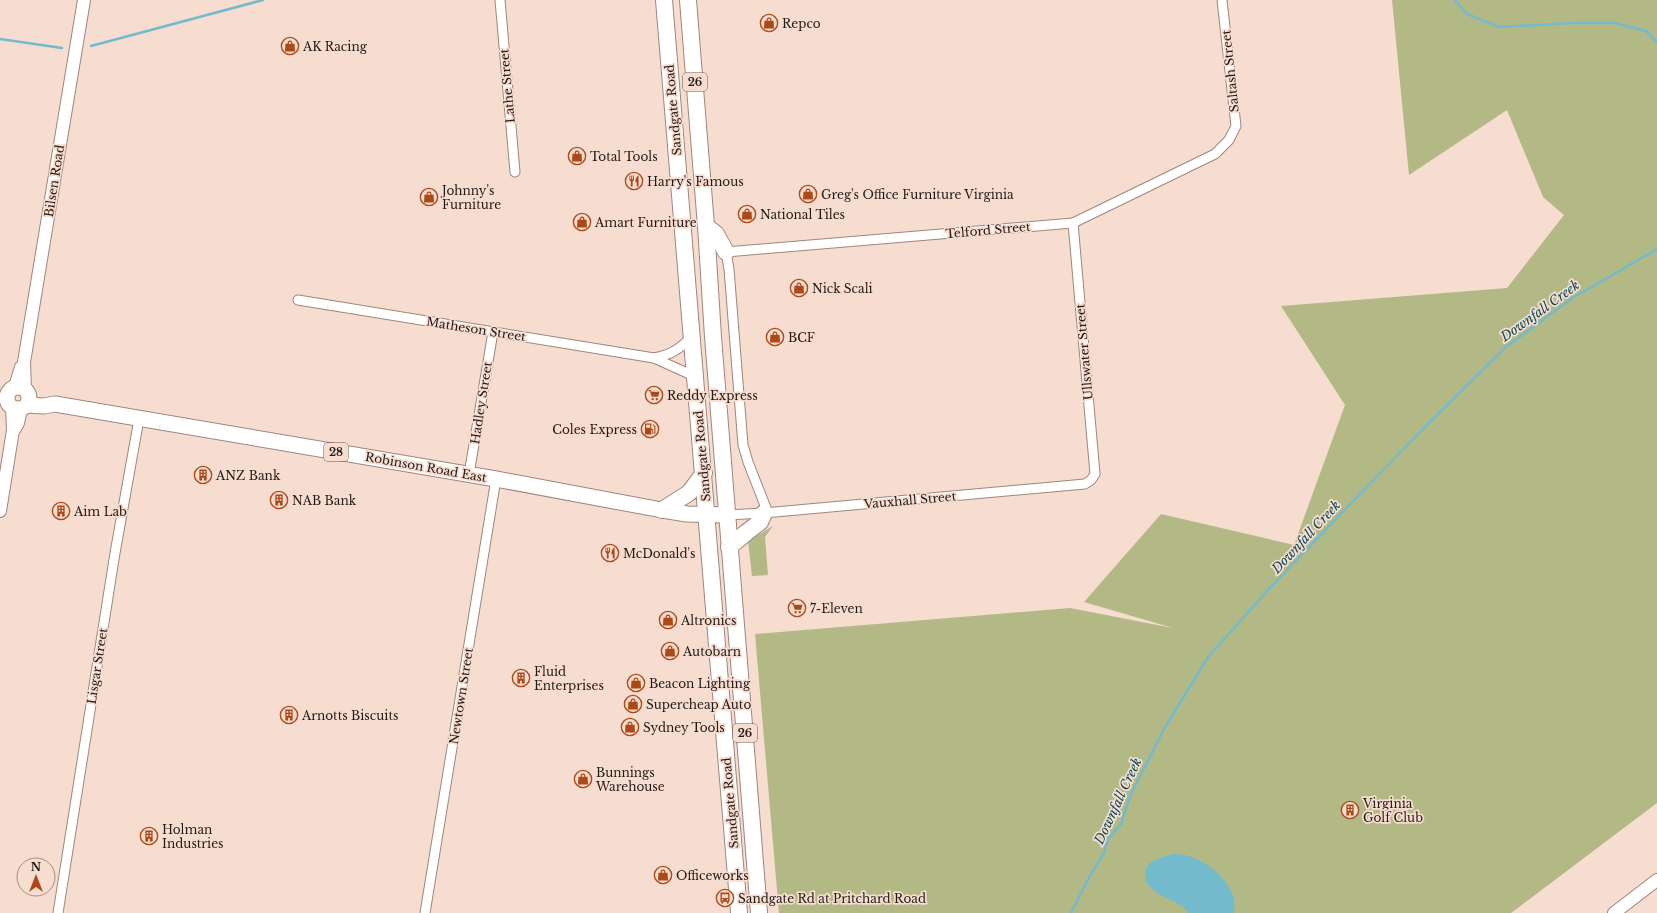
<svg xmlns="http://www.w3.org/2000/svg" width="1657" height="913" font-family="'Libre Baskerville',serif">
	<rect width="100%" height="100%" fill="#f7dcd0"/>
	<g fill="#b3b985">
		<path d="M1392,0h265v803l-146,110h-732l-24,-279 315,-26 103,20 -89,-26 77,-88 133,31 51,-140 -64,-99 226,-18 57,-73 -21,-18 -36,-87 -98,65z"/>
		<path d="M773,526l-8,11 3,38 -16,1 -4,-35z"/>
	</g>
	<path fill="#73bacd" d="M1174,854c27,-1 67,30 60,59h-45c-2,-2 -5,-5 -7,-7 -11,-7 -40,-16 -37,-33 2,-14 18,-16 29,-19z"/>
	<g fill="none" stroke-linecap="round" stroke-linejoin="round">
		<g stroke="#73bacd" stroke-width="2.5">
			<path d="M1455,0l12,14 32,13 74,-4h41l32,8 11,11"/>
			<path d="M0,39l62,9"/>
			<path d="M91,46l172,-46"/>
			<path d="M1071,913l20,-39 13,-21 4,-14 13,-15 9,-28 34,-67 44,-72 61,-68 86,-90 73,-75 78,-77 65,-48 86,-50"/>
		</g>
		<defs>
			<g id="minor">
				<path d="M500,0l15,172"/>
				<path d="M298,300l356,58 42,19"/>
				<path d="M654,358c19,-4 25,-9 39,-22"/>
				<path d="M469,474l24,-142"/>
				<path d="M768,513l-20,-51 -5,-17 -14,-176 -3,-17 347,-29 142,-69 14,-14 7,-14 -14,-126"/>
				<path d="M727,515l37,-2 321,-29 6,-4 4,-6 -22,-251"/>
				<path d="M58,913l57,-360 24,-134"/>
				<path d="M425,913l71,-434"/>
			</g>
			<g id="tertiary">
				<path d="M15,387l6,-20"/>
				<path d="M25,390l-1,-28 60,-362"/>
				<path d="M14,430l4,-7 3,-14"/>
				<path d="M0,511l13,-81 -1,-23"/>
				<path d="M1614,913l43,-33"/>
			</g>
			<g id="primary">
				<circle cx="18" cy="398" r="11"/>
				<path d="M27,405l17,1 11,-2 441,75 166,31 25,4 40,1"/>
			</g>
			<g id="trunk">
				<path d="M664,0l75,913"/>
				<path d="M688,0l18,226 7,111 46,576"/>
				<path d="M706,226l10,8 10,18"/>
				<path d="M662,510l27,-17 15,-20"/>
				<path d="M729,547l18,-15 13,-10 4,-9"/>
			</g>
		</defs>
		<use href="#minor" stroke="#9f867c" stroke-width="11"/>
		<use href="#tertiary" stroke="#9f867c" stroke-width="14"/>
		<use href="#primary" stroke="#9f867c" stroke-width="17"/>
		<use href="#trunk" stroke="#9f867c" stroke-width="18"/>
		<use href="#minor" stroke="#fff" stroke-width="9"/>
		<use href="#tertiary" stroke="#fff" stroke-width="12"/>
		<use href="#primary" stroke="#fff" stroke-width="15"/>
		<use href="#trunk" stroke="#fff" stroke-width="16"/>
	</g>
	<defs>
		<symbol id="shop-ring" viewBox="-11 -11 22 22"><circle r="9.5" fill="#f7dcd0" stroke="#ad4917" stroke-width="1.5"/><path d="M-5-2.5h2.3a2.7 3.5 0 0 1 5.4 0H5L5.5 6h-11ZM-1.5-2.5h3a1.5 2.3 0 0 0-3 0Z" fill="#ad4917"/></symbol>
		<symbol id="restaurant-ring" viewBox="-11 -11 22 22"><circle r="9.5" fill="#f7dcd0" stroke="#ad4917" stroke-width="1.5"/><path d="M-5-6h1v4h1v-4h1v4h1v-4h1v5L-1.5 .5V6h-2V.5L-5-1ZM5-6V6H3V1.5H1.5Q1.5-4 5-6Z" fill="#ad4917"/></symbol>
		<symbol id="supermarket-ring" viewBox="-11 -11 22 22"><circle r="9.5" fill="#f7dcd0" stroke="#ad4917" stroke-width="1.5"/><path d="M-6-5.5h2.5l.6 2H6L4.5 2H-2.5L-4.4-4H-6ZM-1.5 3.2a1.3 1.3 0 1 0 .1 0ZM3 3.2a1.3 1.3 0 1 0 .1 0Z" fill="#ad4917"/></symbol>
		<symbol id="fuel-ring" viewBox="-11 -11 22 22"><circle r="9.5" fill="#f7dcd0" stroke="#ad4917" stroke-width="1.5"/><path d="M-5.5-6h7V0h2V4h1.3V-2.5L3-4.5l.8-.8L6-3V5H2.5V1h-1V6h-7ZM-4.2-4.7v3.2H.2V-4.7Z" fill="#ad4917"/></symbol>
		<symbol id="building-ring" viewBox="-11 -11 22 22"><circle r="9.5" fill="#f7dcd0" stroke="#ad4917" stroke-width="1.5"/><path d="M-4-6H4V6H1V3H-1V6H-4ZM-2.5-4.3h1.7v1.8h-1.7ZM.8-4.3h1.7v1.8H.8ZM-2.5-1h1.7V.8h-1.7ZM.8-1h1.7V.8H.8Z" fill="#ad4917"/></symbol>
		<symbol id="bus-ring" viewBox="-11 -11 22 22"><circle r="9.5" fill="#f7dcd0" stroke="#ad4917" stroke-width="1.5"/><path d="M-5-6H5V4H4V6H2V4H-2V6H-4V4H-5ZM-3.5-4V0h7V-4ZM-3.5 1.2v1.5H-2V1.2ZM2 1.2v1.5H3.5V1.2Z" fill="#ad4917"/></symbol>
	</defs>
	<g fill-rule="evenodd">
		<use href="#shop-ring" x="759" y="13" width="20" height="20"/>
		<use href="#shop-ring" x="280" y="36" width="20" height="20"/>
		<use href="#shop-ring" x="567" y="146" width="20" height="20"/>
		<use href="#restaurant-ring" x="624" y="171" width="20" height="20"/>
		<use href="#shop-ring" x="798" y="184" width="20" height="20"/>
		<use href="#shop-ring" x="419" y="187" width="20" height="20"/>
		<use href="#shop-ring" x="737" y="204" width="20" height="20"/>
		<use href="#shop-ring" x="572" y="212" width="20" height="20"/>
		<use href="#shop-ring" x="789" y="278" width="20" height="20"/>
		<use href="#shop-ring" x="765" y="327" width="20" height="20"/>
		<use href="#supermarket-ring" x="644" y="385" width="20" height="20"/>
		<use href="#fuel-ring" x="640" y="419" width="20" height="20"/>
		<use href="#building-ring" x="193" y="465" width="20" height="20"/>
		<use href="#building-ring" x="269" y="490" width="20" height="20"/>
		<use href="#building-ring" x="51" y="501" width="20" height="20"/>
		<use href="#restaurant-ring" x="600" y="543" width="20" height="20"/>
		<use href="#supermarket-ring" x="787" y="598" width="20" height="20"/>
		<use href="#shop-ring" x="658" y="610" width="20" height="20"/>
		<use href="#shop-ring" x="660" y="641" width="20" height="20"/>
		<use href="#building-ring" x="511" y="668" width="20" height="20"/>
		<use href="#shop-ring" x="626" y="673" width="20" height="20"/>
		<use href="#shop-ring" x="623" y="694" width="20" height="20"/>
		<use href="#building-ring" x="279" y="705" width="20" height="20"/>
		<use href="#shop-ring" x="620" y="717" width="20" height="20"/>
		<use href="#shop-ring" x="573" y="769" width="20" height="20"/>
		<use href="#building-ring" x="1340" y="800" width="20" height="20"/>
		<use href="#building-ring" x="139" y="826" width="20" height="20"/>
		<use href="#shop-ring" x="653" y="865" width="20" height="20"/>
		<use href="#bus-ring" x="715" y="888" width="20" height="20"/>
	</g>
	<g text-anchor="middle" dominant-baseline="central" stroke-width="3.5" stroke-linejoin="round" paint-order="stroke">
		<g fill="#f7dcd0" stroke="#63544e" stroke-width="1">
			<rect x="683" y="73" width="24" height="18" rx="3"/>
			<rect x="324" y="443" width="24" height="18" rx="3"/>
			<rect x="733" y="724" width="24" height="18" rx="3"/>
		</g>
		<g font-size="11" font-weight="bold" fill="#231a16">
			<text x="695" y="82">26</text>
			<text x="336" y="452">28</text>
			<text x="745" y="733">26</text>
		</g>
		<g font-size="12" fill="#231a16" stroke="#f7dcd0" text-anchor="start">
			<text x="782" y="23">Repco</text>
			<text x="303" y="46">AK Racing</text>
			<text x="590" y="156">Total Tools</text>
			<text x="647" y="181">Harry's Famous</text>
			<text x="442" y="190">Johnny's<tspan x="442" dy="14">Furniture</tspan></text>
			<text x="821" y="194">Greg's Office Furniture Virginia</text>
			<text x="760" y="214">National Tiles</text>
			<text x="595" y="222">Amart Furniture</text>
			<text x="812" y="288">Nick Scali</text>
			<text x="788" y="337">BCF</text>
			<text x="667" y="395">Reddy Express</text>
			<text x="637" y="429" text-anchor="end">Coles Express</text>
			<text x="216" y="475">ANZ Bank</text>
			<text x="292" y="500">NAB Bank</text>
			<text x="74" y="511">Aim Lab</text>
			<text x="623" y="553">McDonald's</text>
			<text x="810" y="608">7-Eleven</text>
			<text x="681" y="620">Altronics</text>
			<text x="683" y="651">Autobarn</text>
			<text x="534" y="671">Fluid<tspan x="534" dy="14">Enterprises</tspan></text>
			<text x="649" y="683">Beacon Lighting</text>
			<text x="646" y="704">Supercheap Auto</text>
			<text x="302" y="715">Arnotts Biscuits</text>
			<text x="643" y="727">Sydney Tools</text>
			<text x="596" y="772">Bunnings<tspan x="596" dy="14">Warehouse</tspan></text>
			<text x="1363" y="803">Virginia<tspan x="1363" dy="14">Golf Club</tspan></text>
			<text x="162" y="829">Holman<tspan x="162" dy="14">Industries</tspan></text>
			<text x="676" y="875">Officeworks</text>
			<text x="738" y="898">Sandgate Rd at Pritchard Road</text>
		</g>
		<g font-size="12" fill="#231a16" stroke="#f7dcd0">
			<text transform="translate(1230 71) rotate(-96)">Saltash Street</text>
			<text transform="translate(507 86) rotate(-95)">Lathe Street</text>
			<text transform="translate(673 110) rotate(-95)">Sandgate Road</text>
			<text transform="translate(54 181) rotate(-81)">Bilsen Road</text>
			<text transform="translate(988 230) rotate(-5)">Telford Street</text>
			<text transform="translate(476 329) rotate(9)">Matheson Street</text>
			<text transform="translate(1084 352) rotate(-95)">Ullswater Street</text>
			<text transform="translate(481 403) rotate(-81)">Hadley Street</text>
			<text transform="translate(702 456) rotate(-95)">Sandgate Road</text>
			<text transform="translate(426 467) rotate(10)">Robinson Road East</text>
			<text transform="translate(910 500) rotate(-5)">Vauxhall Street</text>
			<text transform="translate(97 666) rotate(-81)">Lisgar Street</text>
			<text transform="translate(461 696) rotate(-81)">Newtown Street</text>
			<text transform="translate(730 803) rotate(-95)">Sandgate Road</text>
		</g>
		<g font-size="13" font-style="italic" fill="#064956" stroke="#f7dcd0">
			<text transform="translate(1540 311) rotate(-36)">Downfall Creek</text>
			<text transform="translate(1306 537) rotate(-47)">Downfall Creek</text>
			<text transform="translate(1118 801) rotate(-65)">Downfall Creek</text>
		</g>
	</g>
	<g transform="translate(36 877)"><circle r="19" fill="#f7dcd0" stroke="#a28e86"/>
	<path d="M0-3L7 15L0 10L-7 15Z" fill="#ad4917"/>
	<text y="-6" font-size="11" font-weight="bold" text-anchor="middle" fill="#231a16">N</text>
	</g>
</svg>
